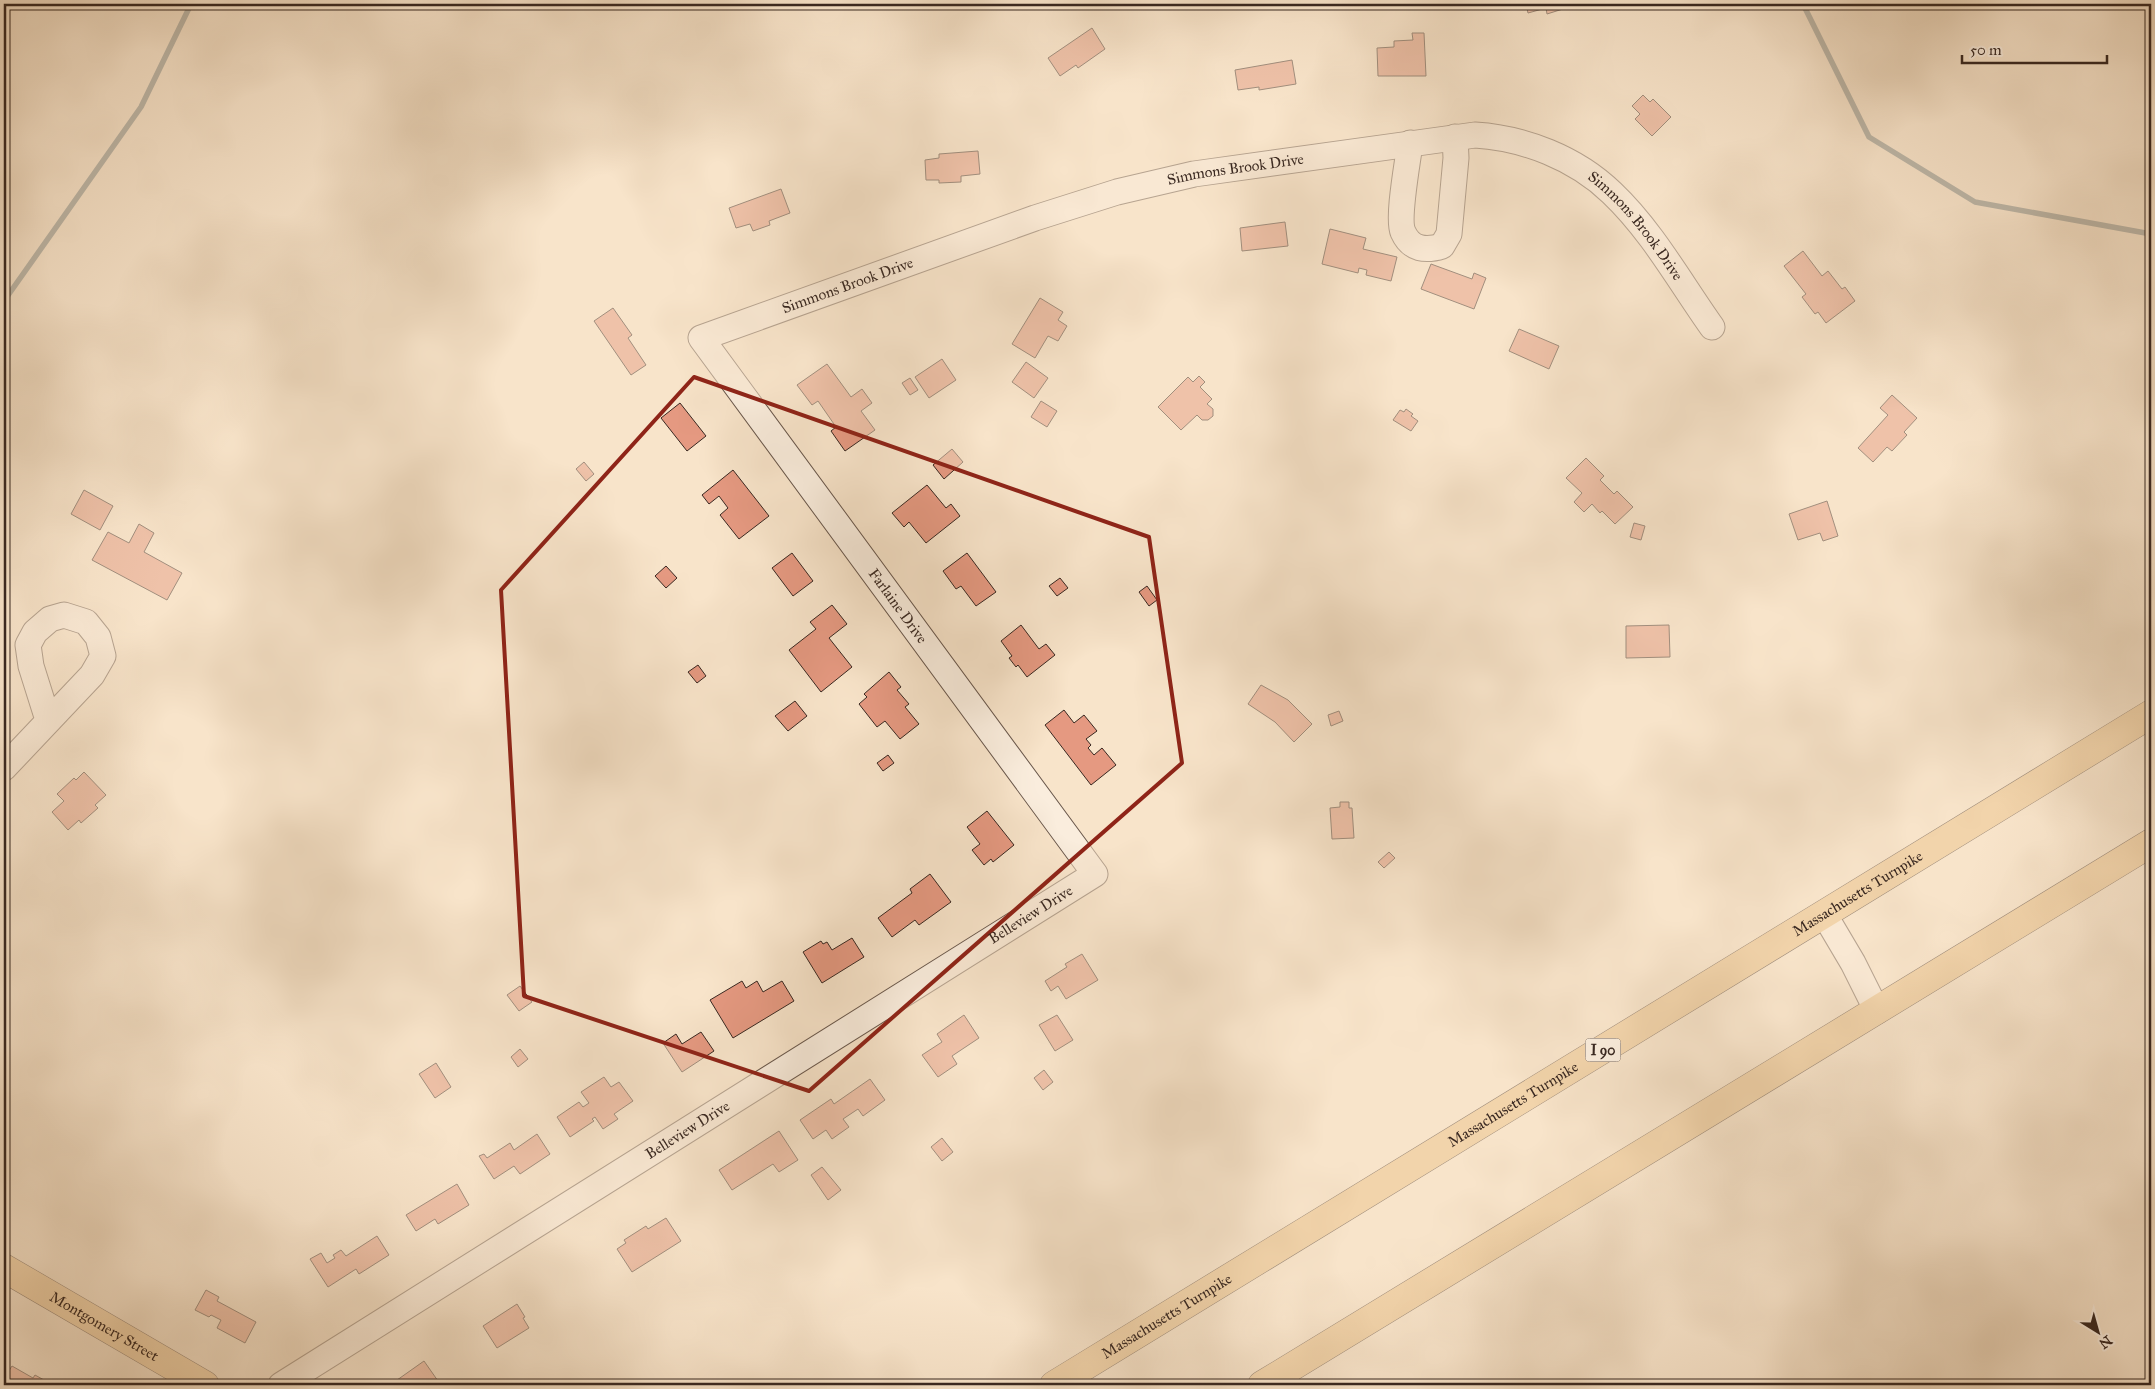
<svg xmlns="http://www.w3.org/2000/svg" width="2155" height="1389" font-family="'IM FELL Great Primer',serif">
	<rect width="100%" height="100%" fill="#f8e4ca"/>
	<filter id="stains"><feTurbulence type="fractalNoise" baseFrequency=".004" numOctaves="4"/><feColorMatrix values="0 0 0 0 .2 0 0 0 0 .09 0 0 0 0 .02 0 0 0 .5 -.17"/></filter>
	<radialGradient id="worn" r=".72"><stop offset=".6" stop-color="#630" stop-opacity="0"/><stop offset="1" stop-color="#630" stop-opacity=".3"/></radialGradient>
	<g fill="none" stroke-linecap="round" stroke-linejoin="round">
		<g stroke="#76817f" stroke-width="5.5">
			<path d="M1803,4l66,133 106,65 176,32"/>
			<path d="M4,301l137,-194 50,-103"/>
		</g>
	</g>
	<g fill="#e59981" stroke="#392821">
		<path d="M1526,4h39l1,4 -19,6 -1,-6 -18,5z"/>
		<path d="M1092,28l13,21 -27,19 -2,-3 -16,11 -12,-18z"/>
		<path d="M1412,33h12l2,43h-48l-1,-28 17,-1v-6l19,-1z"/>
		<path d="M1292,60l4,24 -37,6v-3l-21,3 -3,-20z"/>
		<path d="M1643,95l7,7 3,-3 18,18 -19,19 -17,-17 5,-5 -8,-8z"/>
		<path d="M978,151l2,23 -19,2v6l-22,1v-3h-13l-1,-20 14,-2v-4z"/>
		<path d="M781,189l9,24 -21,8 1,4 -17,6 -3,-7 -14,4 -7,-20z"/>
		<path d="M1285,222l3,24 -46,5 -2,-23z"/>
		<path d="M1330,229l36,9 -3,11 34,8 -6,24 -25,-6 1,-5 -8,-2 -1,5 -36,-9z"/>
		<path d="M1803,251l19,25 6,-5 14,18 3,-2 10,14 -29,22 -8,-11 -3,2 -13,-17 4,-3 -22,-28z"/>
		<path d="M1431,264l41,15 2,-6 12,5 -12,31 -53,-20z"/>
		<path d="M1040,298l23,14 -5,8 9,6 -9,15 -10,-5 -13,22 -23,-14z"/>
		<path d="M613,308l19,27 -4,3 18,27 -15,10 -37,-54z"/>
		<path d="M1519,329l40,17 -10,23 -40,-18z"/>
		<path d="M942,359l14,21 -27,18 -14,-21z"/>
		<path d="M1026,362l22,16 -14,20 -22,-16z"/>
		<path d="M827,364l24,33 11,-8 10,14 -11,8 14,19 -30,21 -14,-20 5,-4 -18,-26 -6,4 -15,-20z"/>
		<path d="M1199,376l6,6 -5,5 12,12 -5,5 6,5v7l-5,4h-6l-5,-5 -16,15 -23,-23 30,-30 5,5z"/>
		<path d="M910,378l8,12 -8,5 -8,-12z"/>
		<path d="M1892,395l25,23 -13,14 3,3 -15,16 -5,-4 -14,15 -15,-14 30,-33 -8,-7z"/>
		<path d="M1041,401l16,10 -10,16 -16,-10z"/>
		<path d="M680,403l26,33 -19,15 -26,-33z"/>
		<path d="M1406,409l7,5 -2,2 7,5 -7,10 -18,-11 7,-10 4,2z"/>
		<path d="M952,449l11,13 -19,17 -11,-14z"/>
		<path d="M1586,458l18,18 -4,4 14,14 3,-3 16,16 -18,17 -13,-13 -2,2 -8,-9 -8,8 -10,-10 8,-9 -16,-15z"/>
		<path d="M584,462l10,12 -8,7 -10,-12z"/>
		<path d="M733,470l36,46 -30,23 -19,-24 8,-7 -9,-12 -10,8 -7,-9z"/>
		<path d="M927,485l19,23 5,-4 9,12 -34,27 -17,-21 -5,5 -12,-14z"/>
		<path d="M84,490l29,16 -13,24 -29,-16z"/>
		<path d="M1827,501l11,35 -15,5 -3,-8 -22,7 -9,-26z"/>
		<path d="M1634,523l11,3 -4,14 -11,-3z"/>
		<path d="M139,524l15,9 -10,19 38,21 -15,27 -75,-40 16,-28 21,11z"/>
		<path d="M792,553l21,28 -20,15 -21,-28z"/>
		<path d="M967,553l29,39 -20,14 -15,-20 -5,3 -13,-18z"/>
		<path d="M666,566l11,12 -11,10 -11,-12z"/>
		<path d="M1060,578l8,10 -11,8 -8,-10z"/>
		<path d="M1147,586l10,14 -8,6 -10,-14z"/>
		<path d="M832,605l15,19 -18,14 23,29 -31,25 -32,-42 27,-21 -6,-7z"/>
		<path d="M1021,625l18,24 7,-5 9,11 -28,22 -9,-12 -2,2 -7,-9 3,-2 -11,-15z"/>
		<path d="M1669,625l1,32 -44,1v-32z"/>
		<path d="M698,665l8,11 -9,7 -9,-11z"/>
		<path d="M889,672l12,15 -4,3 12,14 -4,3 14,17 -19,15 -15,-18 -8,6 -18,-23 8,-7 -3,-3z"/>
		<path d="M1261,685l27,15 24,24 -18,18 -19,-20 -27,-18z"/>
		<path d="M795,701l12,15 -19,15 -13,-15z"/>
		<path d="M1064,710l10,13 10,-8 13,16 -11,8 5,6 -3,3 6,7 8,-7 14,17 -25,20 -46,-60z"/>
		<path d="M1339,711l4,10 -12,5 -3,-11z"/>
		<path d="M888,755l6,8 -11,8 -6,-8z"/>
		<path d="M84,772l22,23 -11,10 3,3 -17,15 -2,-3 -11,10 -16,-18 12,-11 -7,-7 17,-16 2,2z"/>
		<path d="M1340,802h9v6h3l2,30 -22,1 -2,-31 10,-1z"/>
		<path d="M987,811l27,34 -21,17 -2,-3 -7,6 -12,-15 8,-6 -13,-17z"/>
		<path d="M1389,852l6,6 -11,10 -6,-6z"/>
		<path d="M930,874l21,28 -32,23 -4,-5 -23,17 -14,-19 34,-25 -2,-4z"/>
		<path d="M4,898l5,4 -5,9z"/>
		<path d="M852,938l12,19 -42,26 -19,-31 18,-11 2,3 4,-2 5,8z"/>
		<path d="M1082,954l16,26 -32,19 -8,-13 -7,5 -6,-10 22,-14 -2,-3z"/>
		<path d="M742,981l4,7 11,-7 6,11 19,-11 12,20 -61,37 -23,-38z"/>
		<path d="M520,986l12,16 -13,9 -12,-16z"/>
		<path d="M964,1015l15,23 -27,18 5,8 -19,13 -16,-22 20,-13 -5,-8z"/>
		<path d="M1057,1015l16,25 -18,11 -16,-26z"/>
		<path d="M701,1032l13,19 -32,21 -19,-29 13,-9 6,10z"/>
		<path d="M520,1049l8,10 -10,8 -7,-10z"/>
		<path d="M436,1063l15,24 -16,11 -16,-24z"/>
		<path d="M1044,1070l9,12 -10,8 -9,-12z"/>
		<path d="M604,1077l7,10 8,-5 14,19 -19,13 4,5 -15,10 -8,-12 -3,2 2,2 -24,16 -13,-20 22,-15 4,5 6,-4 -8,-11z"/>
		<path d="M870,1079l15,21 -22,16 -5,-7 -15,10 6,8 -17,12 -6,-9 -13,9 -13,-19 31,-21 3,5z"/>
		<path d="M779,1131l19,29 -19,12 -6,-8 -41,26 -13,-20z"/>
		<path d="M537,1134l13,20 -30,20 -6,-8 -20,13 -15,-23 5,-2 3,4 23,-15 4,7z"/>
		<path d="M942,1138l11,14 -11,9 -11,-14z"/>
		<path d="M822,1167l19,23 -13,10 -17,-25z"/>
		<path d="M457,1184l12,21 -31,19 -3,-5 -19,12 -10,-16z"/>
		<path d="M666,1218l15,23 -49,31 -15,-23 9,-6 -2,-3 22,-14 2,3z"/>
		<path d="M377,1236l12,19 -30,19 -3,-5 -28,18 -18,-28 11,-6 6,10 8,-5 -2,-3 8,-5 5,6z"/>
		<path d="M206,1290l13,7 -2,4 39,21 -11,21 -28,-15 4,-8 -10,-5 -2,2 -14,-7z"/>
		<path d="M517,1304l8,13 -2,1 6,10 -32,20 -14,-22z"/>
		<path d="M424,1361l14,20 -6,4h-42z"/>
		<path d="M12,1366l21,12 2,-3 18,10h-49v-7z"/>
	</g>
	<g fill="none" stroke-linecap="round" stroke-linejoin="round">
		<defs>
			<g id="minor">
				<path d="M1410,143c-2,18 -13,75 -7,89 8,18 23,19 39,14l7,-12 7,-76 -1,-21"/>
				<path d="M4,768l88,-93 11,-19 -5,-19 -12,-15 -22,-7 -14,4 -15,13 -7,13 3,21 17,54"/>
				<path d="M1824,914l29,49 24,48"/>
				<path id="s1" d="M281,1385l814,-511 -394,-536 334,-120 82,-26 77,-18 281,-39c49,3 101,23 137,58 40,38 68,89 100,134"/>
			</g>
			<g id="major">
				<path id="s2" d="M4,1268l201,117"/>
			</g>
			<g id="highway">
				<path id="s3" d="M1054,1385l1097,-671"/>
				<path d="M1262,1385l889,-542"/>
			</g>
		</defs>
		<use href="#minor" stroke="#69574b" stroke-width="27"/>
		<use href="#major" stroke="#392821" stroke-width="29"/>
		<use href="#highway" stroke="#392821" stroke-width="29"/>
		<use href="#minor" stroke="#faeddd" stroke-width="25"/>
		<use href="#major" stroke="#ecc285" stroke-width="28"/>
		<use href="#highway" stroke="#ecc285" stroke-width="28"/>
	</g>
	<path d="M0 0H2155V1389H0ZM694,377l455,160 33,226 -373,328 -285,-95 -23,-406z" fill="#f8e4ca" fill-opacity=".55" fill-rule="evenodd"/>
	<path fill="none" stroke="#8f2418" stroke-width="4" stroke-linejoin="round" d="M694,377l455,160 33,226 -373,328 -285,-95 -23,-406z"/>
	<g text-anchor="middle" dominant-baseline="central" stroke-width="4" stroke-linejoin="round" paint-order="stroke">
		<rect fill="#faeddd" stroke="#736359" stroke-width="1" x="1585.5" y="1038.5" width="35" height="23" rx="4"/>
		<g font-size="14" font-weight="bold" fill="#392821">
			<text x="1603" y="1050">I 90</text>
		</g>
		<g font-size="15" fill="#392821" stroke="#faeddd">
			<text stroke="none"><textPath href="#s1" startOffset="2188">Simmons Brook Drive</textPath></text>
			<text stroke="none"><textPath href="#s1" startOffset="2622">Simmons Brook Drive</textPath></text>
			<text stroke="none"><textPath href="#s1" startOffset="1782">Simmons Brook Drive</textPath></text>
			<text transform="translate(898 606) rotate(54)">Farlaine Drive</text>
			<text stroke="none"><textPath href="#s3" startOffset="942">Massachusetts Turnpike</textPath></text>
			<text stroke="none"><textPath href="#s1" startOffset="885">Belleview Drive</textPath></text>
			<text stroke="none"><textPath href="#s3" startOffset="538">Massachusetts Turnpike</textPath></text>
			<text stroke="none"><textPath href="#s1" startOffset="480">Belleview Drive</textPath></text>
			<text stroke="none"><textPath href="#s3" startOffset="132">Massachusetts Turnpike</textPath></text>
			<text stroke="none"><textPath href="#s2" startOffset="116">Montgomery Street</textPath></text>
		</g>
	</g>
	<rect width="2155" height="1389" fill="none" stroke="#f8e4ca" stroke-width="20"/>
	<rect x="5" y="5" width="2145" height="1379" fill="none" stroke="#392821" stroke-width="2.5"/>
	<rect x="10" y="10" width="2135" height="1369" fill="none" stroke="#392821"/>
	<g transform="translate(2098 1332) rotate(143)" stroke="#faeddd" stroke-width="4" paint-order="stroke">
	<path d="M0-4L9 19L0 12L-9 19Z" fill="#392821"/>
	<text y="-8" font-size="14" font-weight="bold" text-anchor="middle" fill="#392821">N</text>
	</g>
	<path d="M1962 55v8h145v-8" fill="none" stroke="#392821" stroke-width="2.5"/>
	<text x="1970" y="55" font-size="15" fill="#392821" stroke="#faeddd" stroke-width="4" paint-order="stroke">50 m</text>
	<rect width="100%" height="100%" filter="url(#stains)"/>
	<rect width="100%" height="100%" fill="url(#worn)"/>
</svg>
